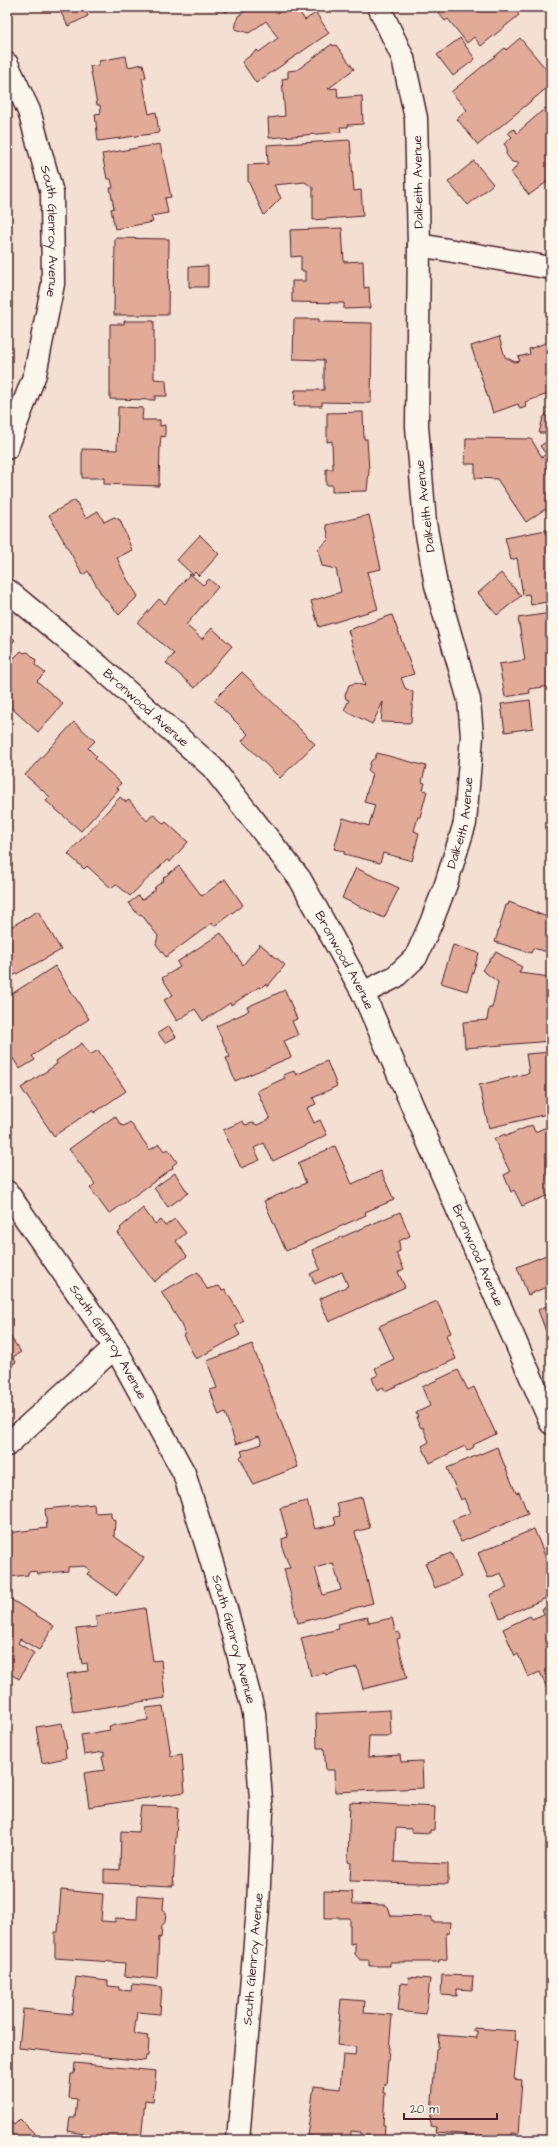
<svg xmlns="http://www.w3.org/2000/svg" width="558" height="2147" font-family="'Architects Daughter',sans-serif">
	<rect width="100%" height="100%" fill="#f3e0d2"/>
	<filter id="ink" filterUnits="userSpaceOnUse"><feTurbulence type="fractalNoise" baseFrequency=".025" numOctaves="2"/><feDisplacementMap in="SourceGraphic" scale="8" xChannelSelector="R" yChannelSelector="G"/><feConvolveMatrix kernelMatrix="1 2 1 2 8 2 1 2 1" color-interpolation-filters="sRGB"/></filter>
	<g filter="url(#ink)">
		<g fill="#e1ab97" stroke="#4a1f2b" fill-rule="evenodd">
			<path d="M58,7h30l-3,2 3,7 -20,10z"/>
			<path d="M215,7h14l-2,5z"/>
			<path d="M252,7h44l9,13 11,-7 13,20 -73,50 -14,-21 15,-12 2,2 19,-14 -12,-17 -17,12 -14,-4 3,-13z"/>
			<path d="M443,7h70l6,8 -38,31 -7,-9 -7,6 -19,-24 -3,2 -8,-10z"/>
			<path d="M460,38l15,21 -22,17 -16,-21z"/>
			<path d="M520,38l31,37v12l-2,2 -1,-2 -70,58 -21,-26 10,-9 -16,-18 54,-44 1,2z"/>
			<path d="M332,44l1,2 3,-1 18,24 -26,20 9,-1 1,10 24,-2 1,28 -15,1v2h-8l1,5 -72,6 -1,-20 17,-2 -3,-37 6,-1v-7l9,-1z"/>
			<path d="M126,56l2,11 15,-3 3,13 -4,1 7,36 7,-2 3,21 -61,8 -3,-27 6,-1 -1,-8h-3l-7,-39 9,-1v-4z"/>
			<path d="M551,103v76l-22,16 -18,-22 8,-10 -7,-1 -6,-8 1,-6 -3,-4 8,-7 -4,-4 6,-4 3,4z"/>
			<path d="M350,140l4,51 7,-1 2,26 -50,4v-32l-8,-6 -31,3 7,13 -17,17 -16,-34v-16l20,-1 -1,-19z"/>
			<path d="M160,144l11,53 -6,1 3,15 -17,3 2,6 -38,7 -4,-20 3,-1 -4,-20h3l-2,-9h-4l-5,-25z"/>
			<path d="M474,161l19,23 -25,21 -20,-23z"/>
			<path d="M342,228l2,34 19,-1 1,27 5,-1 1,21 -26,1v-6l-52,-1v-21h13v-10h-4v-15l-10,1 -1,-27z"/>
			<path d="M115,238l54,1 -1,76h-54z"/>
			<path d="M208,266v21h-19v-20z"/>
			<path d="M294,319h25v3l53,1 -1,80 -49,-1v4h-28l1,-16h29v-30l-31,-1z"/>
			<path d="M124,321h30v58l12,1 1,16h-12v4l-45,-1v-75h14z"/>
			<path d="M499,337l6,20 10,5 5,-1 -2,-4 12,-3 -1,-5 22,-8v52l-26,9 1,5 -6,2 -2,-5 -25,9 -22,-67z"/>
			<path d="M118,407l25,1 -1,12h18v6l5,-1v12l-4,-1 -1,10 -1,40 -55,-2v-6h-22v-29l35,1z"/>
			<path d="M551,407v26h-12l4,-15z"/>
			<path d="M363,412l1,27h3l2,32 -2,20 -35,1v-7h-6v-16h7l-1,-28 -5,1v-29z"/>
			<path d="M466,438l65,1 11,18 4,-3 -6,-8 11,-7v70l-4,3 -2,-3 -19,13 -29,-43 -22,-1v-14h-10z"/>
			<path d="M75,500l11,18 12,-7 6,11 10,-5 6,3 12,30 -15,8 10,21 11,17 -19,19 -17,-20 -14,-24 -5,4 -34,-60z"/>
			<path d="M369,515l12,54 -14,3 11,37 -59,18 -8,-26 30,-9 -5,-23 -14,-3 -4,-17 11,-10 -3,-14z"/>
			<path d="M551,529v72l-20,4 -2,-11 -6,1 -6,-37 -6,2 -6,-22z"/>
			<path d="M200,535l19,19 -20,22 -4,-4 -2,3 -16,-15z"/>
			<path d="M501,573l20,23 -24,19 -19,-22z"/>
			<path d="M190,574l13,11 6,-6 9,8 -32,38 16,14 10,-11 20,18 -37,42 -29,-25 8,-9 -36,-31 21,-24 6,5z"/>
			<path d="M551,613v73l-22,3 1,4 -25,4 -6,-33 26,-4 -7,-42z"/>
			<path d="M392,615l22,59 -13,4 4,10 8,4 -2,31 -30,-1 2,-20 -11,22 -28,-14 5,-10 -3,-1 -1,-4 4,-10 6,-2 10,3 -17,-56z"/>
			<path d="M7,633l8,7 -8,9z"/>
			<path d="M7,651l7,7 7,-7 3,2 4,-1 8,8 -1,5 10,8 -8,8 26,23 -25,28 -31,-28z"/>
			<path d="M242,672l73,72 -35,34 -38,-37 6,-7 -34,-34z"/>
			<path d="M530,700l3,28 -28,4 -4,-28z"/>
			<path d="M74,722l21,19 -7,7 9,9 -2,2 26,24 -4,5 2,1 -38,42 -35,-30 4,-4 -25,-22z"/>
			<path d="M377,753l49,13 -4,16 3,1 -2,7 4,1 -7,26h-2l-4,14 5,2 -7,28 -29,-8 -3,10 -36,-9v-3l-10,-2 9,-31 26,8 6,-21 -11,-3 8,-28 -4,-3 3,-10 4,-3z"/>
			<path d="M120,797l6,5 3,-2 18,21 6,-7 11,10 2,-2 22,20 -18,20 -3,-2 -37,36 -14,-12 -5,4 -24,-22 -3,3 -16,-15z"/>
			<path d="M179,866l23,30 23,-17 18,26 -29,21 -2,-3 -46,34 -10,-13 2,-8 -17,-22 -3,1 -9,-12 9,-7 4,4 14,-11 -2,-1 10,-8 -1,-2z"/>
			<path d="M356,868l43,20 -15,30 -42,-20z"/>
			<path d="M509,902l38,15 4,-15v51l-18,-5 -2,5 -36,-11 11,-37h2z"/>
			<path d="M38,911l23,39 -54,29v-50z"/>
			<path d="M221,933l22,32 17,-21 25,21 -17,21 -3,-2 -4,4 -2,-1 -28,18 -1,-2 -27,18 -8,-12 -18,12 -13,-21 9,-5 -11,-17 18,-11 -3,-5z"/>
			<path d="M453,945l26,8 -12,38 -26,-8z"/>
			<path d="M496,952l26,15 -3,6 32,4v64l-86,7 -2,-26 24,-2 2,-12h3l6,-26 -16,-12z"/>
			<path d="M55,966l34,53 -57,37 3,4 -15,9 -13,-19v-53z"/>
			<path d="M285,990l12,29 -5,2 6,14 -14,6 7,16 -56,24 -9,-23 4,-1 -14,-31 29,-13 4,-3 -2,-3z"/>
			<path d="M169,1026l7,11 -11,6 -7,-10z"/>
			<path d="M82,1043l8,12 8,-5 28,41 -32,22 -2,-3 -38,26 -33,-48 36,-24 -1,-3z"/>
			<path d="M551,1052v61l-62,15 -10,-43 50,-12 -3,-19z"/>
			<path d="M327,1061l10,25 -24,12 3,6 -9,4 7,15 6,-3 7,15 -54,26 -9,-18 -10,5 6,12 -19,8 -18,-38 20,-9 2,4 8,-2 4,2 13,-6 -13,-28 28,-13 -2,-3 11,-4 2,4z"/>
			<path d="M115,1116l6,9 3,1 6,-4 20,28 9,-6 5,7 4,-2 9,13 -5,4 1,2 -64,46 -19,-26 5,-4 -26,-35z"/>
			<path d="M532,1125l3,7 16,-7v69l-29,12 -8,-16 -3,2 -7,-17 6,-3 -16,-33 11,-5 1,2z"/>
			<path d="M335,1146l17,38 29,-13 13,29 -29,12 1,3 -80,36 -22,-50 42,-18 -8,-20z"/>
			<path d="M175,1173l13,20 -20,14 -14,-19z"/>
			<path d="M551,1207v30l-3,-29z"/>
			<path d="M143,1208l12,16 6,-4 4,6 10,-7 11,14 -10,8 11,15 -33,26 -36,-49 3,-3 -1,-2z"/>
			<path d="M400,1212l10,24 -11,5 1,10 -4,2 8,16 -6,3 7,15 -76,35 -10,-23 29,-13 -6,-14 -27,12 -5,-10 10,-5 -8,-19z"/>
			<path d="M551,1253v32l-23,10 -11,-28z"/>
			<path d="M198,1272l9,17 12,-3 3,4 3,-1 19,32 -9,5 5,9 -44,24 -13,-24 2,-1 -5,-12 -19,-30z"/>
			<path d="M437,1301l14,32 -5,2 10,24 -71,32 -2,-4 -6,3 -5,-12 6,-3 -3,-7 19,-9 -15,-33z"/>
			<path d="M551,1304v28l-4,2 -9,-24z"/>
			<path d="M7,1332l14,20 -8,5 3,5 -9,6z"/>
			<path d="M252,1344l46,123 -45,17 -13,-27 3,-1 -2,-5 21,-7 -2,-6 -1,-2 -23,8 -11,-31 -6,3 -9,-26 7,-2 -10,-27z"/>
			<path d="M458,1370l10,20 6,-3 22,47 -23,11 1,2 -7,4 -2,-5 -35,17 -8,-17 7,-4 -6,-15 -2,1 -5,-10 2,-1 -2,-4 14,-7 -8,-19z"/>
			<path d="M497,1447l19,46 3,-1 9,22 -67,28 -9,-22 18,-7 -6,-15 -3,2 -14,-32z"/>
			<path d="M362,1497l8,31 -15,4 18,71 -75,20 -14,-54 6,-1 -7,-18 -1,-11 6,-2 -8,-29 27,-7 8,28 21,-5 -2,-7 6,-1 -3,-13zM333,1563l8,27 -18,5 -8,-27z"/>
			<path d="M94,1504l1,9 16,-1v5l4,4 -1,15 30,22 -27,37 -30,-21 3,-4 -6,-4 -16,1v4l-30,3 -1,-3 -9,1v3l-20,2 -1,-44 40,-5 -2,-19z"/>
			<path d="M534,1529l17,41v26l-51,22 -10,-23 17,-7 -6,-15 -13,5 -10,-25z"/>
			<path d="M451,1553l10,24 -26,11 -10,-25z"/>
			<path d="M7,1597l47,29 -15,24 -19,-11 -2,4 16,10 -15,26 -12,-7z"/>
			<path d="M551,1605v85l-3,1 -8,-19 -12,5 -10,-23 -3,2 -12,-27 27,-13 2,3 12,-5 -2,-5z"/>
			<path d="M145,1608l8,53 8,-1 4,38 -92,14 -6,-38 21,-3 -1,-8 -5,1 -6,-35 21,-2 -1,-11z"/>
			<path d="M367,1617l2,6 23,-5 4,15 3,-1 1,6 -3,1 10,39 -44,11 -6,-22 -31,8 -1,-2 -14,3 -10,-38 38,-9 -1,-5z"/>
			<path d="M163,1706l8,50 11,-2 3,38 -96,15 -5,-34 21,-3 -3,-13 2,-1v-4l-20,3 -3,-20 29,-5 -1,-4 39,-6 -2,-12z"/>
			<path d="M390,1710l1,26h-22l-1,21 32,-2 1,7 21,-1 1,27 -88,4 -1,-22h-8l-2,-22h-7l-1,-34z"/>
			<path d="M62,1723l5,26h-2l1,9 -24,5 -6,-36z"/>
			<path d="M7,1732l5,2 -5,13z"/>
			<path d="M350,1802l85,5 -1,23h-4v3l-18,-1 -1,-3 -15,-1 -2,34 54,2v20l-98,-3 1,-18 -3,-1z"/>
			<path d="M141,1806l37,1 -5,79 -69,-3v-14l16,1 1,-39 17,1z"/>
			<path d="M61,1890l42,4 -2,27 14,1v-4l22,1 1,-24 26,2 -1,12 3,4 -1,9 -3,4 -1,12 -2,-1 -2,42 -33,-3 1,-13 -70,-5v-26h3z"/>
			<path d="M324,1891l28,1 1,12 32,1 4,4 2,7 41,1v5h18l-1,11h-3l1,26 -8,1v2h-49v4h-21v-6h-9l-5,-6v-11l-5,1v-26h-26z"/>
			<path d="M442,1975l31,1 -1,14 -15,-1v7l-16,-1z"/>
			<path d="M76,1977l32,4v5l11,1v3l12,1 1,-7 30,3 -2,27 -23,-2 -3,22 14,2 -1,3 2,1 -1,16h-2l-1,5 -126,-13 4,-39 49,5z"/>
			<path d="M409,1977l21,2 -4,35 -28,-3 3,-28 7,1z"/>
			<path d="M341,1999l24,2 -1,12 28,2 -6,69h-2l-1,9h2l-2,32h2l-1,15h-24l1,-8 -10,-1v9l-44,-4 7,-50 26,3 3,-34 12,1 1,-9 -19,-2z"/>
			<path d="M474,2028l41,3 -1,10h4l-4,38 8,1 -4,54 -6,-1v5l-77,-6 1,-5 -6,-1 6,-77 2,-1 1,-13 38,3v-7h-3z"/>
			<path d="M75,2063l81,8 -3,30 -8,-1 -4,40h-47v-4l-26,-5 2,-13h5l2,-19 -8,-1 2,-24h3z"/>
			<path d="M7,2118l7,7 6,-6 21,21h-34z"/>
		</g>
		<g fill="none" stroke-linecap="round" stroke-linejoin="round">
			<defs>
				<g id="street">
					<path id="s1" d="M7,64l22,47 23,82 1,91 -18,90 -28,74"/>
					<path d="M419,245l132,23"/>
					<path id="s2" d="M7,590l93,77 112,100 88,112 63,114 188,430"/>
					<path id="s3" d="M363,993l32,-16 21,-20 15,-34 15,-39 19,-61 7,-87 -3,-36 -33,-115 -11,-62 -8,-97 2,-181 -3,-127 -13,-60 -24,-51"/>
					<path id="s4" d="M7,1192l108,155 69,126 41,132 29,108 8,98 -4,97 -20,232"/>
					<path d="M7,1445l108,-98"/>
				</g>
			</defs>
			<use href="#street" stroke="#4a1f2b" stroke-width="25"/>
			<use href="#street" stroke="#fbf7ec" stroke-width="22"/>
		</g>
	</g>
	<g text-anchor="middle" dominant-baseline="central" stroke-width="4" stroke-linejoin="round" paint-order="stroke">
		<g font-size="13" fill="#4a1f2b" stroke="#fbf7ec">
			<text transform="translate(418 182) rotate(-91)">Dalkeith Avenue</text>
			<text stroke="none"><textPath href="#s1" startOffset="175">South Glenroy Avenue</textPath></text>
			<text transform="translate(425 506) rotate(-97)">Dalkeith Avenue</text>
			<text stroke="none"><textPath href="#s2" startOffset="182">Bronwood Avenue</textPath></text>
			<text stroke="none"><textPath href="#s3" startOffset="207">Dalkeith Avenue</textPath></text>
			<text stroke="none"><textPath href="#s2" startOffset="506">Bronwood Avenue</textPath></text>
			<text stroke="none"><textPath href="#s2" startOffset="830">Bronwood Avenue</textPath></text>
			<text stroke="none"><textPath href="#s4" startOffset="181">South Glenroy Avenue</textPath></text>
			<text stroke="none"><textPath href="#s4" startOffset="506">South Glenroy Avenue</textPath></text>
			<text transform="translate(253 1959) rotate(-85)">South Glenroy Avenue</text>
		</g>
	</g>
	<rect width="558" height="2147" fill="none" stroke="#fbf7ec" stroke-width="24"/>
	<rect x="12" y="12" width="534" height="2123" fill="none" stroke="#4a1f2b" stroke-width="1.5" filter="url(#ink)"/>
	<path d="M404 2113v6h93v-6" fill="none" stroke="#4a1f2b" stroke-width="2"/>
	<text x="410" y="2113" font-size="12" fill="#4a1f2b" stroke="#fbf7ec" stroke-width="3" paint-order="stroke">20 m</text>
</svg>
